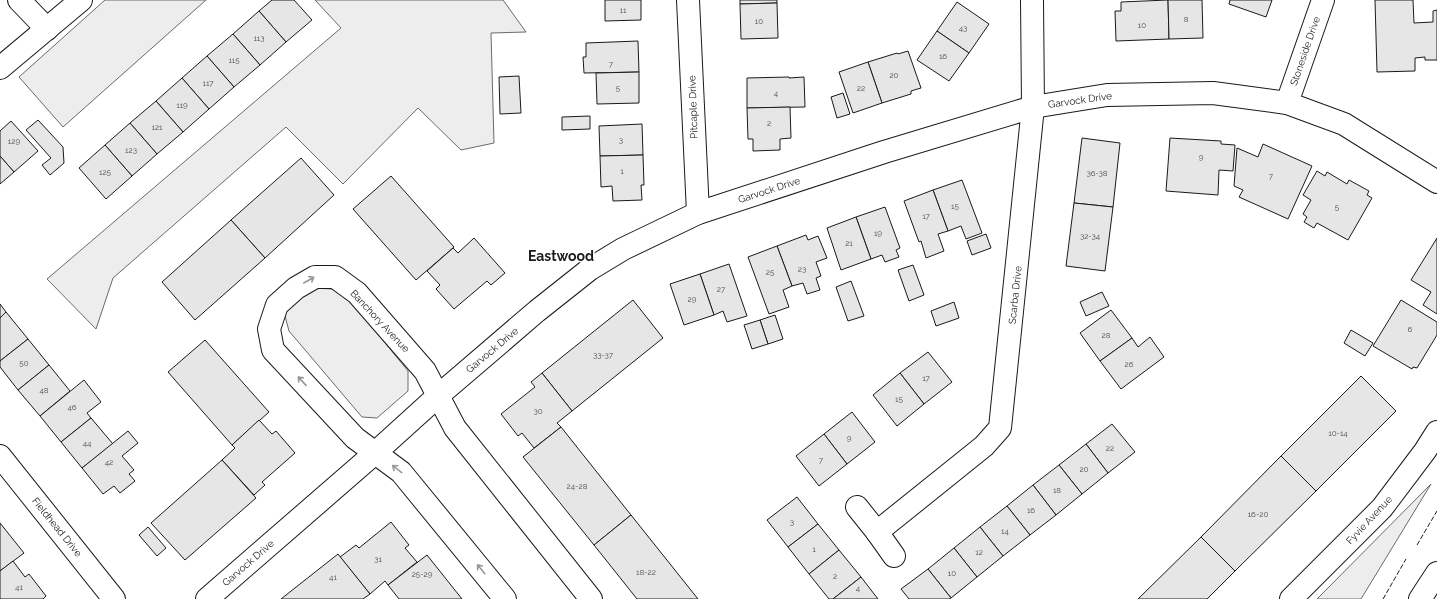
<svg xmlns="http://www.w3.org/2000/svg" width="1437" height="599" font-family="Raleway,sans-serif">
	<rect width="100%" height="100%" fill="#fff"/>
	<g fill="#ededed" stroke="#6a6a6a">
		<path d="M105,0h101l-143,127 -44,-50z"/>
		<path d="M315,0h188l23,32 -35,1 3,110 -33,7 -43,-42 -75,76 -57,-57 -173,151 -17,51 -49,-50 294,-251z"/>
		<path d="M312,288l21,1 22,17 53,65v20l-31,27 -15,-1 -73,-86 -5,-19z"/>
		<path d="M1431,484l-70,115h-44z"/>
	</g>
	<g fill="#e6e6e6" stroke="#1a1a1a">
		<path d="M272,0h22l18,20 -26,22 -27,-31z"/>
		<path d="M605,0h36v20l-36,1z"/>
		<path d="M740,0h37v3l-37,1z"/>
		<path d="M1168,0l1,39 -53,2 -1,-30h6v-9z"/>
		<path d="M1168,0h34l1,38 -34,1z"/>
		<path d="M1230,0h42l-6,17 -37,-13z"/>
		<path d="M1375,0h38l1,23 19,-1v-11l4,-1v50h-12v-3l-10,1v13l-38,1z"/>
		<path d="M957,2l32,22 -20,29 -32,-22z"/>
		<path d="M777,3l1,35 -37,1 -1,-35z"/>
		<path d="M259,11l27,31 -26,23 -27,-31z"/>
		<path d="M937,31l32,22 -20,28 -32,-21z"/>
		<path d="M233,34l27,31 -26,22 -27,-31z"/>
		<path d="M638,41l1,31 -55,1 -1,-16h3v-14z"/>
		<path d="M908,51l13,37 -10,3v3l-29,9 -14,-41 29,-9 1,1z"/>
		<path d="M207,56l27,31 -25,22 -27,-31z"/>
		<path d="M868,62l14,41 -29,10 -14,-41z"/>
		<path d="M639,72v31l-42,1 -1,-31z"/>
		<path d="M519,76l2,37 -21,1 -1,-37z"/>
		<path d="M789,77v1l15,-1 1,30 -58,1v-30z"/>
		<path d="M182,78l27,31 -26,23 -27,-31z"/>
		<path d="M843,93l7,21 -13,4 -6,-21z"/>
		<path d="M156,101l27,31 -26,22 -27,-31z"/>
		<path d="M790,107l1,31 -11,1v11l-27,1v-12h-5l-1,-31z"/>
		<path d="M590,116v13l-28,1v-13z"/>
		<path d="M38,120l25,27 1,16 -14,12 -8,-10 9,-7 -25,-28z"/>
		<path d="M11,121l27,30 -24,21 -14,-16v-25z"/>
		<path d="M130,123l27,31 -25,22 -27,-31z"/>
		<path d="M642,124l1,31 -43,1 -1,-30z"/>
		<path d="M1082,138l38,5 -7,64 -39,-4z"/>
		<path d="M1170,138l51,3v3l14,1 -2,26 -14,-1 -1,25 -52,-4z"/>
		<path d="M1263,144l49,22 -24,53 -49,-22 4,-7 -9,-4 3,-38 21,9z"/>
		<path d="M105,145l27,31 -26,23 -27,-31z"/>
		<path d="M643,155l1,30h-3l1,15 -29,1 -1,-15 -11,1 -1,-31z"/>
		<path d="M0,156l14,16 -14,12z"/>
		<path d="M301,158l33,37 -69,63 -34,-38z"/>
		<path d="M1317,171l8,5 2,-4 20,12 2,-4 20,11 -2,4 5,3 -24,42 -31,-17 -3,5 -10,-6 3,-5 -4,-3 8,-14 -8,-5z"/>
		<path d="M391,176l63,71 -38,33 -63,-71z"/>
		<path d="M962,180l20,53 -16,6 -5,-13 -13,5 -15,-41z"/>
		<path d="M933,190l15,41 -10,3 6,17 -18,7 -5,-17 -2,1 -15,-41z"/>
		<path d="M1074,203l39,4 -8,64 -39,-5z"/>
		<path d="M885,207l15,41 -4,2 3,7 -14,5 -3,-7 -11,4 -15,-42z"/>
		<path d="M856,217l15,42 -30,11 -14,-42z"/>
		<path d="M231,220l34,38 -70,62 -33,-38z"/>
		<path d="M986,234l5,14 -19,7 -5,-14z"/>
		<path d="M806,235l2,5 10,-4 9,22 -11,4 5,14 -5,2 4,12 -13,4 -4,-11 -11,3 -15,-40z"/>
		<path d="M474,238l31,35 -14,12 -4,-4 -33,28 -18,-20 4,-4 -13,-14 26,-23 5,5z"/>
		<path d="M1437,238v76l-14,-9 8,-13 -20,-12z"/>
		<path d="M777,246l15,40 -9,4 6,17 -20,7 -21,-57z"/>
		<path d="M729,264l18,52 -20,6 -4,-11 -9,4 -14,-41z"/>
		<path d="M913,265l11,30 -15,6 -11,-31z"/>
		<path d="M700,274l14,41 -30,10 -14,-41z"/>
		<path d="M851,281l13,35 -16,5 -12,-34z"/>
		<path d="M1102,292l7,14 -23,10 -6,-14z"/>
		<path d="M633,300l30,38 -91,73 -30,-38z"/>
		<path d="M1401,300l36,22v13l-20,33 -4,-1 -1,2 -39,-23z"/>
		<path d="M954,302l5,16 -23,8 -5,-15z"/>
		<path d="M0,304l6,8 -6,6z"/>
		<path d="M1111,310l21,28 -32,23 -20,-28z"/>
		<path d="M6,312l22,27 -28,22v-43z"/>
		<path d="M775,315l8,24 -15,5 -8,-24z"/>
		<path d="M760,320l8,24 -16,5 -8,-24z"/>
		<path d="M1351,330l22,13 -8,13 -21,-13z"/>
		<path d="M1150,337l14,20 -43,32 -21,-28 32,-23 6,9z"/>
		<path d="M28,339l21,26 -31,25 -18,-23v-6z"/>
		<path d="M205,340l64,72 -37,33 -64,-73z"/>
		<path d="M928,352l24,30 -28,22 -24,-31z"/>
		<path d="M49,365l21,26 -30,25 -22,-26z"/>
		<path d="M542,373l30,38 -15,12 4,4 -27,21 -12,-15 -4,3 -17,-22 34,-27 -4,-5z"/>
		<path d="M900,373l24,31 -27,22 -24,-31z"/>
		<path d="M1361,376l35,35 -80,80 -35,-35z"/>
		<path d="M84,380l17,22 -14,11 4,5 -30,24 -21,-26z"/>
		<path d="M852,412l23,30 -28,22 -23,-30z"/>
		<path d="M91,418l22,26 -31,24 -21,-26z"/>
		<path d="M259,420l13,14 4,-3 19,22 -33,29 3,3 -11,10 -32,-35 13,-12 -3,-3z"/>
		<path d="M1112,424l23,28 -27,21 -22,-29z"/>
		<path d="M561,427l70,88 -37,30 -71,-88z"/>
		<path d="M128,431l10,12 -16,13 12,14 -5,4 6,7 -15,12 -6,-7 -11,8 -21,-26z"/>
		<path d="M824,434l23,30 -28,22 -23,-30z"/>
		<path d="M1086,444l22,29 -26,21 -23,-29z"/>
		<path d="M1281,456l35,35 -81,80 -34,-34z"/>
		<path d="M222,460l34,38 -71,62 -34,-37z"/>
		<path d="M1059,465l23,29 -26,21 -23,-30z"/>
		<path d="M1033,485l23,30 -26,20 -23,-29z"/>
		<path d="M797,497l21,27 -30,23 -21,-27z"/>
		<path d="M1007,506l23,29 -27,21 -23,-29z"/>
		<path d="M631,515l67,84h-61l-43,-54z"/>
		<path d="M391,522l18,23 -4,3 12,14 -29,23 -3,-4 -15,13 -30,-37 16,-12 3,3z"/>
		<path d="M0,523l24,30 -24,18z"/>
		<path d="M818,524l21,26 -30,24 -21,-27z"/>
		<path d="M148,527l18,21 -9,8 -18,-21z"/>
		<path d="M980,527l23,29 -26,21 -23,-29z"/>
		<path d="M1201,537l34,34 -28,28h-69z"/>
		<path d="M954,548l23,29 -26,21 -23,-29z"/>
		<path d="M839,550l22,27 -28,22h-4l-20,-25z"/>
		<path d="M338,554l32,40 -7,5h-82z"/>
		<path d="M427,555l35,44h-63l-11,-14z"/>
		<path d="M13,561l12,16 4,-3 17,22 -3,3h-43v-28z"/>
		<path d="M928,569l23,29 -2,1h-40l-8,-10z"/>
		<path d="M861,577l17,22h-45z"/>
	</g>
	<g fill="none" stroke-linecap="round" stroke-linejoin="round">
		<defs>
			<g id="street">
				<path d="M19,0l28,29"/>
				<path d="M688,0l10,213"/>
				<path d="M0,68l81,-68"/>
				<path d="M1287,103l36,-103"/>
				<path d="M0,456l114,143"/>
				<path d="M857,507l20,25 17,24"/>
				<path d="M877,532l107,-86 16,-18 33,-321 -1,-107"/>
				<path d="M207,599l168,-146 64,-58 98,-84 53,-42 33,-20 75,-36 186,-61 149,-45 74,-12 106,-2 74,10 57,21 93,58"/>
				<path d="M505,599l-104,-127 -46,-34 -82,-88 -4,-21 8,-24 19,-17 19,-11h20l22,16 68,78 30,57 136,171"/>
				<path d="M1291,599l91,-91 43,-57 12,-19"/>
			</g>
			<path id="secondary" d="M1420,599l17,-26"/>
		</defs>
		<use href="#street" stroke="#1a1a1a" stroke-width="24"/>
		<use href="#secondary" stroke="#1a1a1a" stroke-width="24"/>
		<use href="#street" stroke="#fff" stroke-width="22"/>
		<use href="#secondary" stroke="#fff" stroke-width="22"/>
		<g stroke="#1a1a1a" stroke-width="1" stroke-dasharray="5 2" stroke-linecap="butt">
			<path d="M1417,545l20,-34"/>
			<path d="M1383,599l23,-40"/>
		</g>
	</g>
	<defs><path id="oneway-shaft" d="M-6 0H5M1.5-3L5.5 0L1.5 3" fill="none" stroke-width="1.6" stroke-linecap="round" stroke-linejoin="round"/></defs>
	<g stroke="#989898">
		<use href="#oneway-shaft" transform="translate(309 280) rotate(-30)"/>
		<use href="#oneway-shaft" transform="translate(302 381) rotate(-133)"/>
		<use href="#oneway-shaft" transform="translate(397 469) rotate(-142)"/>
		<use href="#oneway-shaft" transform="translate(481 569) rotate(-129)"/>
	</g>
	<g text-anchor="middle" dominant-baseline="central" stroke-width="3" stroke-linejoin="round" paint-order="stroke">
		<g font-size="8" fill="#4d4d4d">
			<text x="623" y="10">11</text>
			<text x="1186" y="19">8</text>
			<text x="759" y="21">10</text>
			<text x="1142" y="25">10</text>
			<text x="963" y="28">43</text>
			<text x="259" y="38">113</text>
			<text x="943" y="56">16</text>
			<text x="234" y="60">115</text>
			<text x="611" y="64">7</text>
			<text x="894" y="75">20</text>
			<text x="208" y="83">117</text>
			<text x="618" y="88">5</text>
			<text x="861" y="88">22</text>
			<text x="776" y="93">4</text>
			<text x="182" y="105">119</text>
			<text x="769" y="123">2</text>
			<text x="157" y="127">121</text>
			<text x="621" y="140">3</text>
			<text x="14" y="141">129</text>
			<text x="131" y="150">123</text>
			<text x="1201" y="157">9</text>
			<text x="622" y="171">1</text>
			<text x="105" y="172">125</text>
			<text x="1097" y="173">36-38</text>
			<text x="1271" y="176">7</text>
			<text x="955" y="206">15</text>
			<text x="1337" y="207">5</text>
			<text x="926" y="216">17</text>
			<text x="878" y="233">19</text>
			<text x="1090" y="236">32-34</text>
			<text x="849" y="243">21</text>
			<text x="802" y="269">23</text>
			<text x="770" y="272">25</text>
			<text x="721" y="289">27</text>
			<text x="692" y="299">29</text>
			<text x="1410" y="329">6</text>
			<text x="1106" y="335">28</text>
			<text x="603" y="355">33-37</text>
			<text x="24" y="363">50</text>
			<text x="1129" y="364">26</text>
			<text x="926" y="378">17</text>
			<text x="44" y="390">48</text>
			<text x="899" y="399">15</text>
			<text x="72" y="407">46</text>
			<text x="538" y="411">30</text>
			<text x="1338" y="433">10-14</text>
			<text x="849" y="438">9</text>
			<text x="87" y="443">44</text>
			<text x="1110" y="448">22</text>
			<text x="821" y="460">7</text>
			<text x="109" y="462">42</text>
			<text x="1084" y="469">20</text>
			<text x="577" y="486">24-28</text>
			<text x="1057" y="490">18</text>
			<text x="1031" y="510">16</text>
			<text x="1258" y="514">16-20</text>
			<text x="792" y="522">3</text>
			<text x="1005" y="531">14</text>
			<text x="814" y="549">1</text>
			<text x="979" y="552">12</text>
			<text x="378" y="559">31</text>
			<text x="646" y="572">18-22</text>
			<text x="952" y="573">10</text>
			<text x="422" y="574">25-29</text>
			<text x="835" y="576">2</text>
			<text x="333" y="577">41</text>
			<text x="19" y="587">41</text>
			<text x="858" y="588">4</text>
		</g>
		<g font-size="10" fill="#1a1a1a" stroke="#fff">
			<text transform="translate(1305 51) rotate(-71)">Stoneside Drive</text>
			<text transform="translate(1080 100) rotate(-8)">Garvock Drive</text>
			<text transform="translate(693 107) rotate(-92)">Pitcaple Drive</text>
			<text transform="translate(769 190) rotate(-18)">Garvock Drive</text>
			<text transform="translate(1015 295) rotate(-84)">Scarba Drive</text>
			<text transform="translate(380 321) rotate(47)">Banchory Avenue</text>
			<text transform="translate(492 350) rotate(-40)">Garvock Drive</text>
			<text transform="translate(1369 520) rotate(-47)">Fyvie Avenue</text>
			<text transform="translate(57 527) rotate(51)">Fieldhead Drive</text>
			<text transform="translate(248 563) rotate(-41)">Garvock Drive</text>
		</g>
		<g font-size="14" font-weight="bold" fill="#1a1a1a" stroke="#fff">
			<text x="561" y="256">Eastwood</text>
		</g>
	</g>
</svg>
